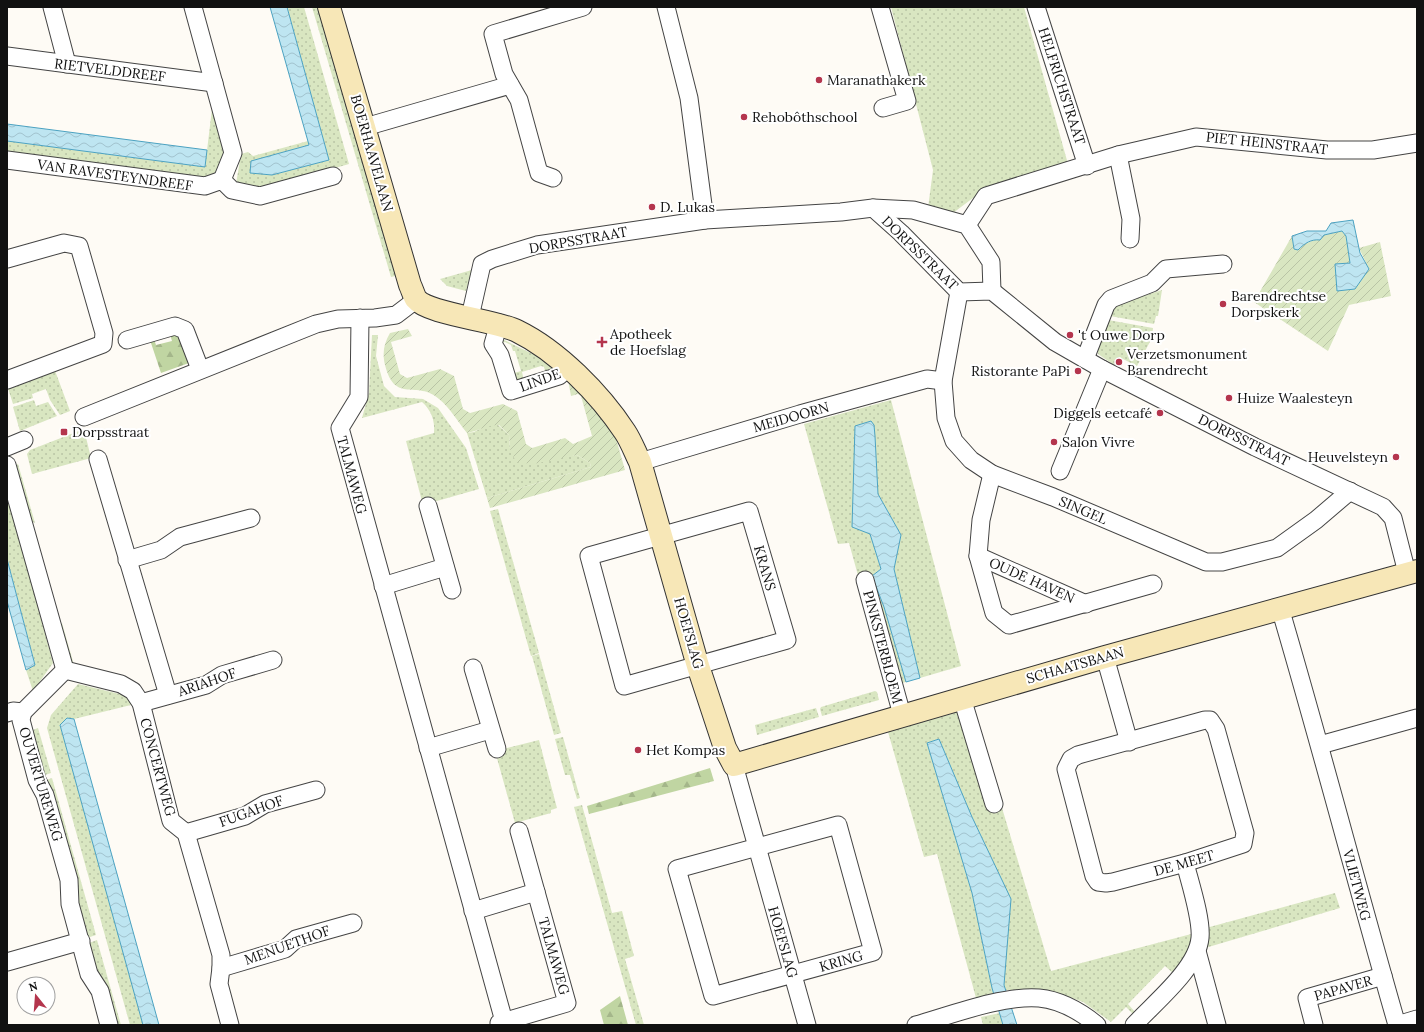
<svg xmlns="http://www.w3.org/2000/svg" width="1424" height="1032" font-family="Lora,serif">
	<defs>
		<pattern id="grass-dots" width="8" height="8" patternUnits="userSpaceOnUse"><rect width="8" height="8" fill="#d9e6c1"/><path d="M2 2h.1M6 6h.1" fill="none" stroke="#b9c4a5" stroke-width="1.8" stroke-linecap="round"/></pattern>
		<pattern id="forest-firs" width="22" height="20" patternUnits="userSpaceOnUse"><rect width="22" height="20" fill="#c0d5a2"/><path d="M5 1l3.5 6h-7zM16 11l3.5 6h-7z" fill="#a4b68a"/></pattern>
		<pattern id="garden-furrows" width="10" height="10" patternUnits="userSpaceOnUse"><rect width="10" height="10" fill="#d9e6c1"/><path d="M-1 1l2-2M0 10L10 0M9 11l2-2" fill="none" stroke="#b9c4a5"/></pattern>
		<pattern id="water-waves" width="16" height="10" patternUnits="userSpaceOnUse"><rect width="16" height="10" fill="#bee5f1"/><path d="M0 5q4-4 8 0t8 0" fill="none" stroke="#a2c3ce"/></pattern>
	</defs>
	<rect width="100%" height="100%" fill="#fefbf5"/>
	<g fill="url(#grass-dots)" fill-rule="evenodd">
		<path d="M287,7h17l45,157 -83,24 -30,-4 5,-30 7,-2 5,4 55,-15 1,4 -58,17v11l21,2 57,-15z"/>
		<path d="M312,7h10l78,268 -9,2z"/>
		<path d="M891,7h133l44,157 -77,25 -18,9 -20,15 -25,-5 5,-38z"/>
		<path d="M212,109l13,49 -5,15 -15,8 -198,-26v-14l198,26z"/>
		<path d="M472,270l-6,21 -19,-5 -7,-7z"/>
		<path d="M1162,290l-4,26h-2l-2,8 -44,-8 5,-11z"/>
		<path d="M1108,320l45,8 -1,10 -15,28 -18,-9 -5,8 -16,-11v-5z"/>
		<path d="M372,335h6l-2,21 8,30 11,11 28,2 15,9 28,40 13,41 -56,16 -17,-64 28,-8c1,-13 -3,-23 -12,-31l-60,16 7,-25z"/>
		<path d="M500,338l37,18 20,14 -11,5 -2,-8 -3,-1 -19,6 2,9h-8l-5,-7 10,-3 -6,-20h-2l-2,-6 -6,-3 -3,1z"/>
		<path d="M54,368l16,43 -10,4 -10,-15 -4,-11 -14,5 1,4 -20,6 -6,-19z"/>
		<path d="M34,400l2,6 12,-4 9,14 -37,15 -7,-24z"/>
		<path d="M891,400l70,266 -41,12 -26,-109 7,-34 -23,-41 -3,-58 -5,98 11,35 -9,7 12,31 22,75 -17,5 -40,-144 -11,1 -34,-120z"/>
		<path d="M487,425h11l11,10 1,14 52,8 15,-2 13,8 1,4 -104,31 -20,-65 7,-1z"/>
		<path d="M84,429l7,29 -59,16 -5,-20 3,-4z"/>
		<path d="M18,464l17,59 -7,-3 -14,-54z"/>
		<path d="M7,493l46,170 -20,28 -7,-21 9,-6 -28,-105z"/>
		<path d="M498,509l41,144 -8,3 -41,-145z"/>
		<path d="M62,623l12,42 -5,-2 -10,-34z"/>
		<path d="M539,654l22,79 -7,2 -22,-79z"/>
		<path d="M78,684l50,12 3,9 -57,14 -7,-1 -7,7 84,300h-14l-83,-297 4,-13z"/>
		<path d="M875,691l2,1 2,8 -57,16 -2,-7 1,-2z"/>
		<path d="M816,708l3,9 -62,18 -2,-10z"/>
		<path d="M972,708l79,263 144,-38v7l-21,34 -9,-8 -37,38 7,8 -2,2 -7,-7 -15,15 -28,-20 -28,-10 -4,4 -27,-5 -17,-1 -31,8 -39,-144 -13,3 -36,-125zM939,739l33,78 33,70 -13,101 -20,-95 -45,-150z"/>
		<path d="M38,728l13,45 -9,3 -12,-45z"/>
		<path d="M563,737l17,61 -3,1 -7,-24h-5l-10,-36z"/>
		<path d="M539,740l18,68 -6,2v3l-36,10 -20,-72z"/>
		<path d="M52,778l44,157 -9,3 -43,-157z"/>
		<path d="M582,805l30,108 10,-2 12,45 -9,3 19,66h-8l-62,-218z"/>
		<path d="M1335,893l5,15 -135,40 1,-20z"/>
		<path d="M97,940l24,85h-5l-13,-45 -6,-9 -8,-28z"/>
		<path d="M1000,1013l3,12h-20l-2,-8z"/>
	</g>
	<g fill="url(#forest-firs)">
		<path d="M169,331l10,1 10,31 -28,10 -12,-36 4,-1 3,9 16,-4z"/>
		<path d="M710,768l4,13 -125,33 -2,-8z"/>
		<path d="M620,996l8,29h-24l-4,-15z"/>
	</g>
	<g fill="url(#garden-furrows)">
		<path d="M1342,231l4,5 4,27 -14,1 1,27 32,-22 -10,-21 21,-6 11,54 -42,9 -21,46 -74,-49 38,-66 2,13 30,-14z"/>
		<path d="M408,329l4,7 -21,6 9,32 7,4 33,-9 14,7 9,33 7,4 33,-9 14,7 9,33 6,4 33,-10 8,6 19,-8 -11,-40 -3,-2 -7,2 -3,-16 23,24 24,31 10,35 -135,38 -3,-10 104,-31 -1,-4 -13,-8 -44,9 -17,-2 -6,-13 -1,-14 -10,-10c-13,0 -21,6 -32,8 -9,-11 -17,-25 -28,-34 -22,-20 -44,6 -54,-34 -3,-12 -1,-22 5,-32z"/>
	</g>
	<g fill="url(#water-waves)" stroke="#4ca2c1">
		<path d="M270,7h17l42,153 -57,15 -22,-2 1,-12 58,-16z"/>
		<path d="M7,124l200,26 -2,17 -198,-26z"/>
		<path d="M1353,220l7,33 9,16 -14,20 -18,2 -2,-27 15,-1 -4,-27 -4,-5 -18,4 -4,5c-9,-1 -15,3 -22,10l-4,-1 -2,-13 15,-5h19l5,-8z"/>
		<path d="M871,421l3,4 1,11 3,58 23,41 -7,34 26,109 -14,4 -22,-75 -12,-31 9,-7 -11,-35 -18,-7 3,-101z"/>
		<path d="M7,559l28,106 -9,5 -19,-69z"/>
		<path d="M67,718l7,1 85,306h-16l-83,-300z"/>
		<path d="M939,739l33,78 39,82 -7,86 13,40h-14l-11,-37 -20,-95 -45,-150z"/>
	</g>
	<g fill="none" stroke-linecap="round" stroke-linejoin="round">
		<defs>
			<g id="street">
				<path d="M52,7l15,57"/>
				<path d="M193,7l40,146 -11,27"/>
				<path d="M666,7l23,91 16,122"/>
				<path d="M880,7l27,94 -24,7"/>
				<path d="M1036,7l51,159"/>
				<path d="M7,56l207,27"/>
				<path d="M365,127l145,-42"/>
				<path d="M1118,155l13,64 -1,20"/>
				<path d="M7,160l198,26 17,-6 10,10 28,6 73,-20"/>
				<path d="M553,178l-14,-5 -20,-73 -15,-26 -11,-40 90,-27"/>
				<path d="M873,208l28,25 58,59 33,-1 63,51 47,27 153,78 128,60 10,11 14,55"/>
				<path d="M967,225l19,-29 132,-41 78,-18 131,13h46l44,-7"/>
				<path d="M7,259l57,-16 15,3 25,87 -1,11 -96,36"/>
				<path d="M959,292l-16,89 3,37 8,23 17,19 21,14 61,23 153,65h16l55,-14 39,-28 34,-29"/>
				<path d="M470,317l12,-53 10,-5 45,-14 168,-25 136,-8 32,-4 40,2 54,15 24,37 1,29"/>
				<path d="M360,318l-1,79 -19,31 165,597"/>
				<path d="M499,323l-6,21 7,11 11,36 48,-15 10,-9"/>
				<path d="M127,340l48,-14 10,4 15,39"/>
				<path d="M1085,359l21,-54 5,-6 41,-16 14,-14 57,-5"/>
				<path d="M84,417l232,-93 22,-5 37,-1 21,-3 21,-16"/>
				<path d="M7,447l17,-7"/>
				<path d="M98,459l70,236"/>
				<path d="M640,462l160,-48 127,-35 16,2"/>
				<path d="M7,465l58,205"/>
				<path d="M1060,471l42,-102"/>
				<path d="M992,474l-11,46 -3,36 16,57 15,12 144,-41"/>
				<path d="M428,506l24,84"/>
				<path d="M749,511l38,129 -163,46 -35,-130z"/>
				<path d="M978,556l108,48"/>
				<path d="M127,560l34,-10 19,-13 71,-19"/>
				<path d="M865,580l37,135"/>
				<path d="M383,586l62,-19"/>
				<path d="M1280,608c41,139 77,278 117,417"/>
				<path d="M1105,657l24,85"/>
				<path d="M473,668l24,81"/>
				<path d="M65,670l56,14 12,7 8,12 30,118 15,12 35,122v13l-2,16 11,41"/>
				<path d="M65,670l-42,42 -2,8 16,60 8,15 24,85 1,24 19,70 11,17 9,34"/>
				<path d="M962,698l32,106"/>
				<path d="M141,703l65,-18 16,-10 51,-15"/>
				<path d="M7,713l6,-2 10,1"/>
				<path d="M1205,720h5l6,9 29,104 -2,11 -58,19 -72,19 -7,1 -8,-1 -4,-6 -28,-107 5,-10 7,-4z"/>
				<path d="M1320,745l97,-27"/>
				<path d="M428,748l62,-18"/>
				<path d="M734,765l73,260"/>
				<path d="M838,825l35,127 -160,44 -36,-127z"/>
				<path d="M186,833l59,-17 20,-12 51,-14"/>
				<path d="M473,911l63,-19"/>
				<path d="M1197,951l20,74"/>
				<path d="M7,962l74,-21"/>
				<path d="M221,968l64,-19 11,-10 57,-16"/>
				<path d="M499,1023l68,-20 -48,-172"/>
				<path d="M916,1025c35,-10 87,-30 123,-27 21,2 42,14 58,27"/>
				<path d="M1134,1025c20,-22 63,-56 66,-87 2,-19 -10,-55 -15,-75"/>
				<path d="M1314,1025l-7,-27 76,-22"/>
				<path d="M1397,1025l20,-6"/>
			</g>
			<path id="secondary" d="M329,7l81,278c2,4 4,11 6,14 12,15 79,21 101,32 41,20 83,63 108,101 6,9 10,20 15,30l58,204 27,82 9,17 371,-108 312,-86"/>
		</defs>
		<use href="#street" stroke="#444" stroke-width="19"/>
		<use href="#secondary" stroke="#333" stroke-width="24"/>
		<use href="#street" stroke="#fff" stroke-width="17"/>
		<use href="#secondary" stroke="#f7e7b7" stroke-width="22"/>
	</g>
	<g fill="#b4354d" stroke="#fff" stroke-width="1.5">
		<circle cx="819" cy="80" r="4"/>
		<circle cx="744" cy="117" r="4"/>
		<circle cx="652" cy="207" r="4"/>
		<circle cx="1223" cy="304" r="4"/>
		<circle cx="1070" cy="335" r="4"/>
		<path d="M600 336h4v4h4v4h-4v4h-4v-4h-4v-4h4z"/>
		<circle cx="1119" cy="362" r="4"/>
		<circle cx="1078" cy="371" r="4"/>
		<circle cx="1229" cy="398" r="4"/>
		<circle cx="1160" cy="413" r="4"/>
		<rect x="60" y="428" width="8" height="8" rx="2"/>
		<circle cx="1054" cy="442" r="4"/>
		<circle cx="1396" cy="457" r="4"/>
		<circle cx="638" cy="750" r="4"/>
	</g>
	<g text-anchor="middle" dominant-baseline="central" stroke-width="4" stroke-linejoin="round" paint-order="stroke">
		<g font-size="14" fill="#111" stroke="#fff">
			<text transform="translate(110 70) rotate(7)">RIETVELDDREEF</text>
			<text transform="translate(1062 86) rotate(72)">HELFRICHSTRAAT</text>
			<text transform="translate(1267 143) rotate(6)">PIET HEINSTRAAT</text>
			<text transform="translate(372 153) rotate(74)">BOERHAAVELAAN</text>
			<text transform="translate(115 175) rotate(8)">VAN RAVESTEYNDREEF</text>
			<text transform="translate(578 240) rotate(-10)">DORPSSTRAAT</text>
			<text transform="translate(920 253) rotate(44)">DORPSSTRAAT</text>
			<text transform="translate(540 380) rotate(-20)">LINDE</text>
			<text transform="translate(791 417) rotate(-16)">MEIDOORN</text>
			<text transform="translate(1244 440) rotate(26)">DORPSSTRAAT</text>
			<text transform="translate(352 475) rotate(75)">TALMAWEG</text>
			<text transform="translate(1083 510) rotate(23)">SINGEL</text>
			<text transform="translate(765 568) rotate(74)">KRANS</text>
			<text transform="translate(1032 580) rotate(24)">OUDE HAVEN</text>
			<text transform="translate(689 633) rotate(74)">HOEFSLAG</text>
			<text transform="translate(883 647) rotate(75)">PINKSTERBLOEM</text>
			<text transform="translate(1075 665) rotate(-16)">SCHAATSBAAN</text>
			<text transform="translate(207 682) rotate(-19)">ARIAHOF</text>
			<text transform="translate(158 767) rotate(75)">CONCERTWEG</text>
			<text transform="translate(41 784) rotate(73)">OUVERTUREWEG</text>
			<text transform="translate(251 811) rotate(-20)">FUGAHOF</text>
			<text transform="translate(1184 863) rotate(-16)">DE MEET</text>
			<text transform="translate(1357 885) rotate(75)">VLIETWEG</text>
			<text transform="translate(783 942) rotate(74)">HOEFSLAG</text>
			<text transform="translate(287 945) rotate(-20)">MENUETHOF</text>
			<text transform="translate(554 956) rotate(74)">TALMAWEG</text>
			<text transform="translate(841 961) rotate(-16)">KRING</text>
			<text transform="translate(1343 988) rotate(-16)">PAPAVER</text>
		</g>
		<g font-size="14" fill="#111" stroke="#fff" text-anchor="start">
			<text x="827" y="80">Maranathakerk</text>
			<text x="752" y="117">Rehobôthschool</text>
			<text x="660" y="207">D. Lukas</text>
			<text x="1231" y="296">Barendrechtse<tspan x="1231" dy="16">Dorpskerk</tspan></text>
			<text x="610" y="334">Apotheek<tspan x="610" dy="16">de Hoefslag</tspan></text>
			<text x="1078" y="335">'t Ouwe Dorp</text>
			<text x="1127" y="354">Verzetsmonument<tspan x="1127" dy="16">Barendrecht</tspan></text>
			<text x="1070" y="371" text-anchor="end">Ristorante PaPi</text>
			<text x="1237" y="398">Huize Waalesteyn</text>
			<text x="1152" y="413" text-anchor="end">Diggels eetcafé</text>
			<text x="72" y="432">Dorpsstraat</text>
			<text x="1062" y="442">Salon Vivre</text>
			<text x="1388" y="457" text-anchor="end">Heuvelsteyn</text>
			<text x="646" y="750">Het Kompas</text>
		</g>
	</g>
	<rect width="1424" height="1032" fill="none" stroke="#111111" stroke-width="16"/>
	<g transform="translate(36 996) rotate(343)"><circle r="19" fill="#ffffff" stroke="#a0a0a0"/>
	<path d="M0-3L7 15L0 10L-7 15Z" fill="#b4354d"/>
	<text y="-6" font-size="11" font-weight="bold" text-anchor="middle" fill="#111111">N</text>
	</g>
</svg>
